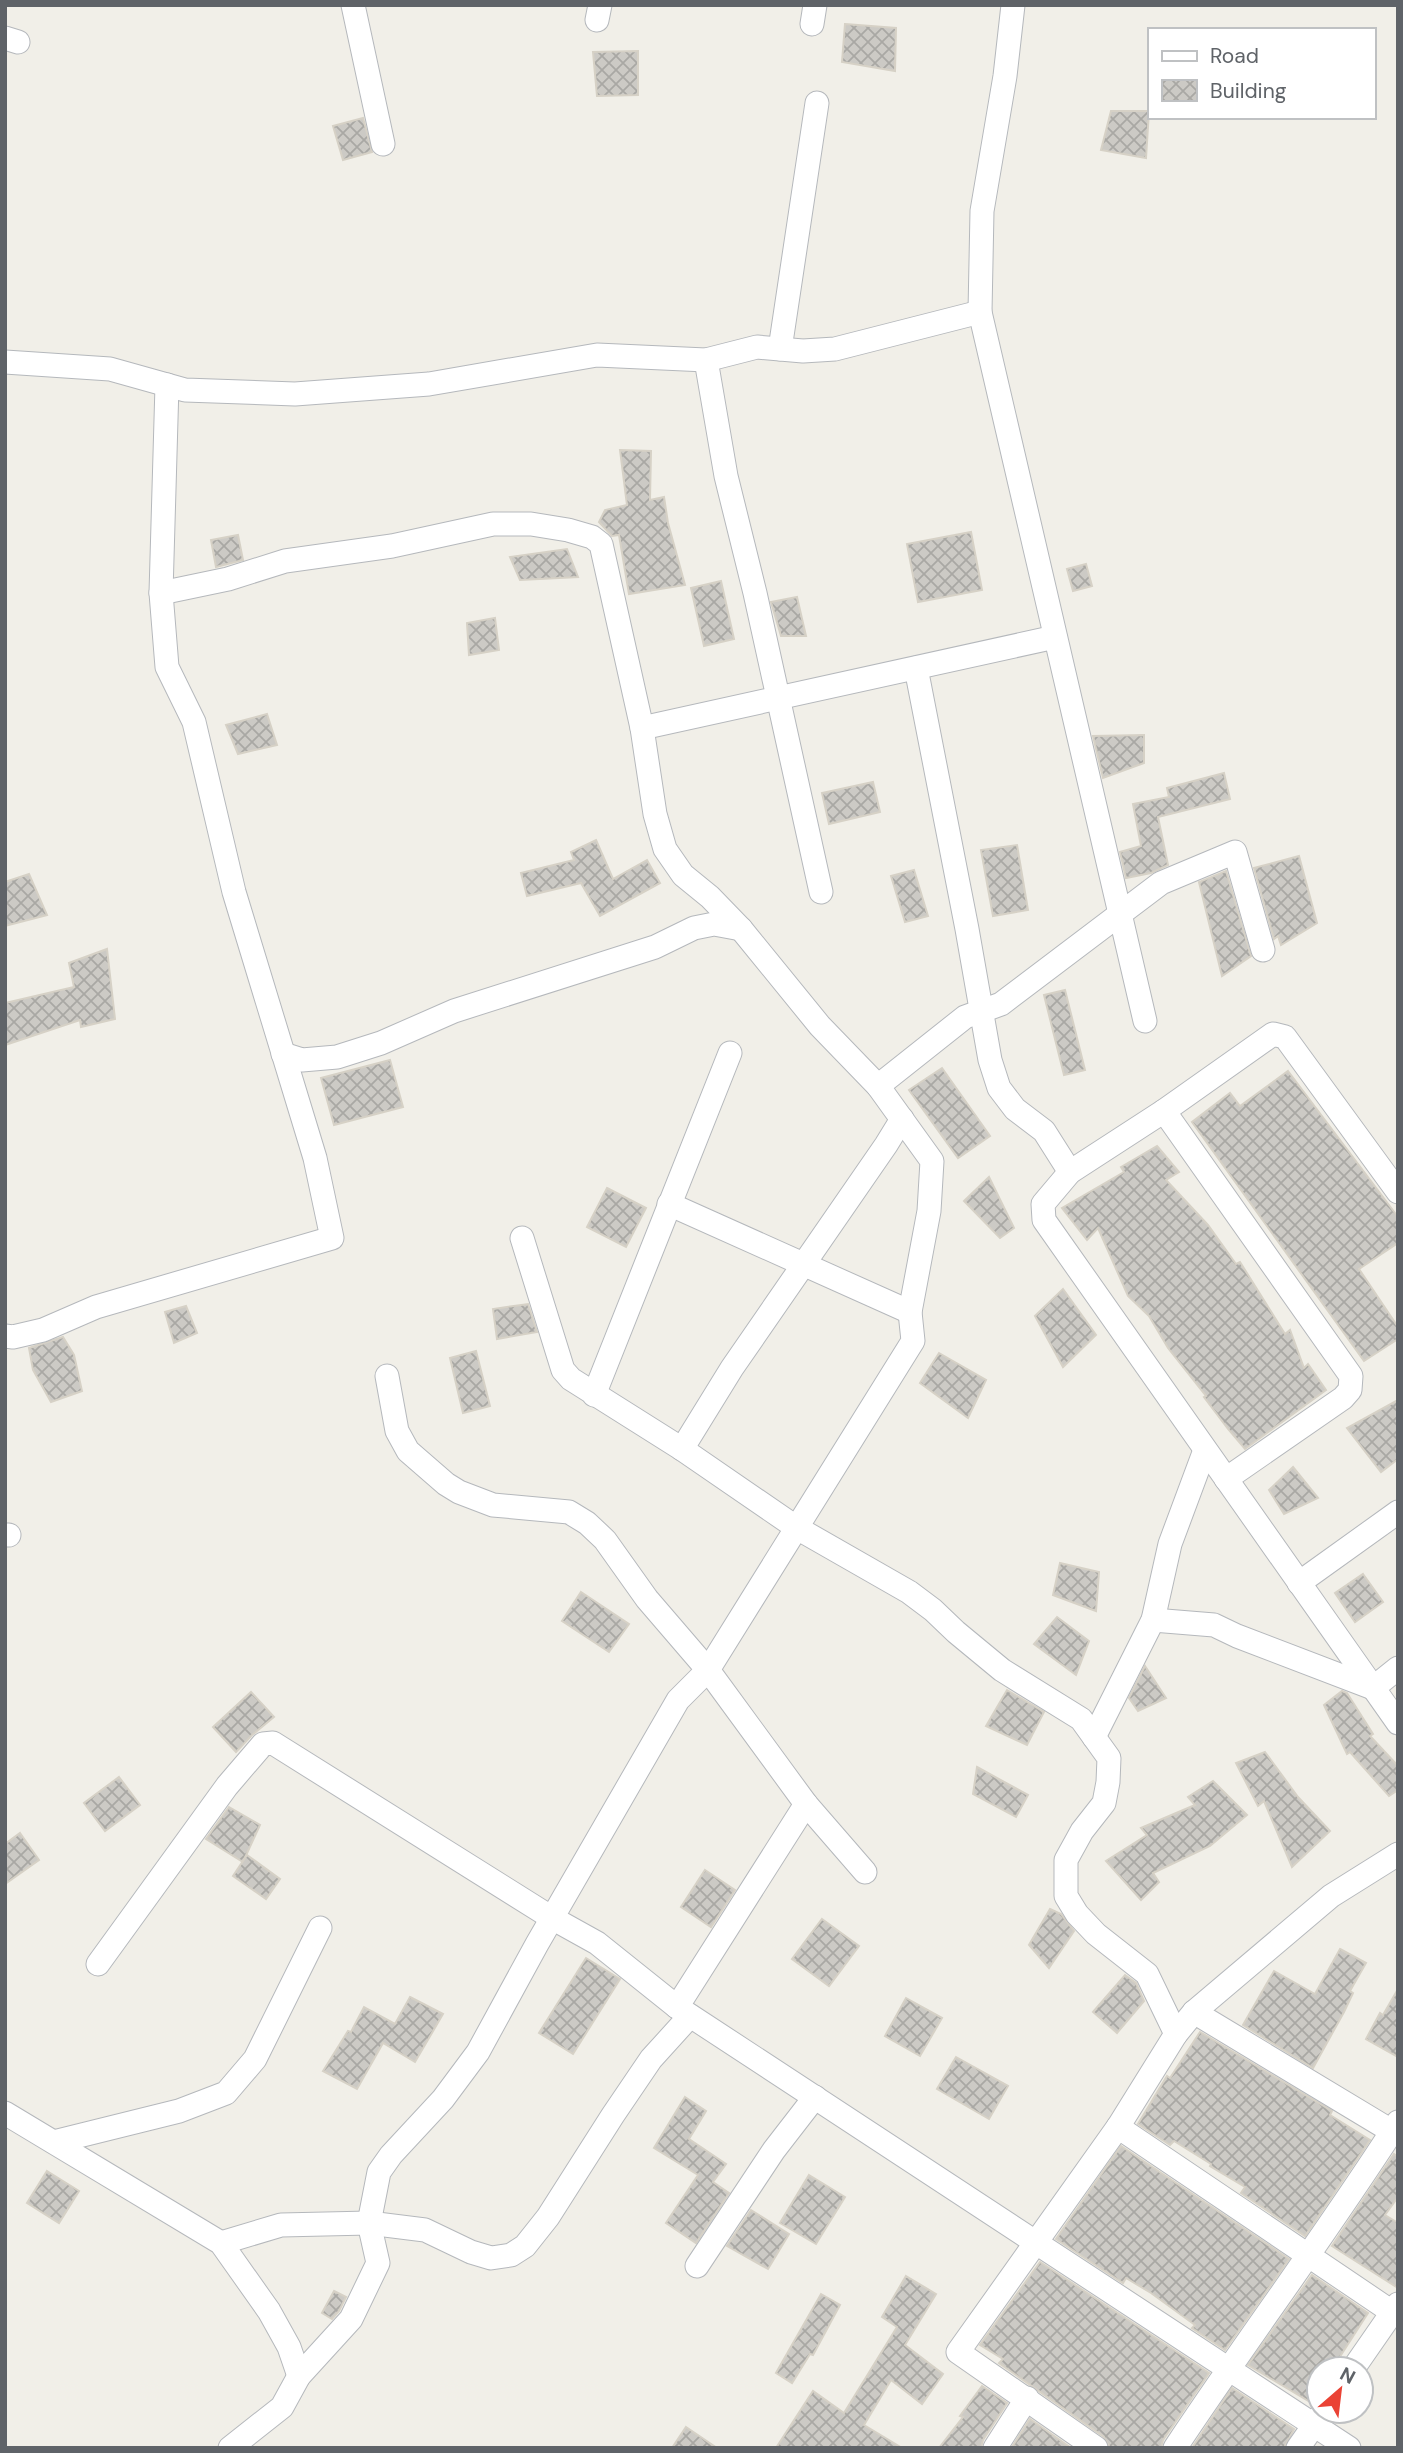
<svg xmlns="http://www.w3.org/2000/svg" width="1403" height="2453" font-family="'DM Sans',sans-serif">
	<defs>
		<pattern id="building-cross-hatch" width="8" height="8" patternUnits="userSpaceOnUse" patternTransform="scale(1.75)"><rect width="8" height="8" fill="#cccac5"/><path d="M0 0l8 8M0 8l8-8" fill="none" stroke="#a9a8a4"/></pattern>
	</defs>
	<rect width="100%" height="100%" fill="#f1efe8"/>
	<g fill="url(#building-cross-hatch)" stroke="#d6d1c6" stroke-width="2">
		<path d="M845,24l51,4 -1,43 -53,-9z"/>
		<path d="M638,51v44l-41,1 -4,-44z"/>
		<path d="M1111,111h38l-3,47 -45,-8z"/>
		<path d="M363,118l9,34 -29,8 -10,-34z"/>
		<path d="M620,450l31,1 -1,49 14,-3 4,26 17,62 -56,9 -10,-59 -7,1 -13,-14 6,-12 22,-5z"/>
		<path d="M971,532l11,58 -64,12 -11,-58z"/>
		<path d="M238,535l5,25 -27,7 -5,-27z"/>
		<path d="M567,549l11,28 -58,3 -10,-23z"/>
		<path d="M1086,564l6,22 -19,5 -6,-22z"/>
		<path d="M721,581l13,58 -30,7 -13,-58z"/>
		<path d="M797,597l9,39h-25l-10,-34z"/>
		<path d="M495,618l4,32 -30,5 -2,-32z"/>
		<path d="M267,714l10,31 -39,9 -12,-29z"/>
		<path d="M1144,735v28l-41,15 -10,-42z"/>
		<path d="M1224,773l6,26 -72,18 10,48 -17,8 -25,5 -6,-26 21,-6 -8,-42 36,-7 -2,-9z"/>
		<path d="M873,782l7,30 -51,12 -7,-31z"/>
		<path d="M596,840l17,39 34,-19 13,23 -60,33 -19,-33 -54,13 -6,-23 53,-13 -3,-8z"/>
		<path d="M1017,845l11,65 -35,6 -12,-66z"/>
		<path d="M1299,856l18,67 -36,22 -3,-9 -4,3 -20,-71z"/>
		<path d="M914,870l14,46 -23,6 -14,-46z"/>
		<path d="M1226,871l25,85 -29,20 -23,-94z"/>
		<path d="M29,874l18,41 -42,11v-44z"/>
		<path d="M107,949l8,70 -34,8 -1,-7 -75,25v-42l69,-16 -5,-24z"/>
		<path d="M1065,990l20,80 -21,5 -20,-80z"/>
		<path d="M390,1060l13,47 -69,18 -13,-47z"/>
		<path d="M942,1068l48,68 -32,22 -49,-68z"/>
		<path d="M1288,1071l110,146v26l-39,26 39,58v12l-34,22 -172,-239 38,-29 10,13z"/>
		<path d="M1157,1146l22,26 -13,8 42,45 28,39 4,-2 45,72 5,-4 14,38 4,-4 18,26 -81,59 -17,-20 -24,-32 2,-1 -38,-48 -19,-32 -21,-20 -30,-68 -11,12 -25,-32 62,-36 -3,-5z"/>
		<path d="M989,1177l25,51 -14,10 -36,-37z"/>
		<path d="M607,1188l39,20 -20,39 -39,-20z"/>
		<path d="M1063,1289l33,46 -33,32 -28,-51z"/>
		<path d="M528,1304l9,28 -40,7 -4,-30z"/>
		<path d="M186,1306l11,27 -23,10 -9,-31z"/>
		<path d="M63,1337l11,18 8,36 -31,11 -18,-32 -4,-22z"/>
		<path d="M476,1351l14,55 -27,7 -13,-55z"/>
		<path d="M939,1353l47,27 -18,38 -48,-35z"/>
		<path d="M1398,1400v59l-17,13 -34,-44z"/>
		<path d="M1293,1467l25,31 -34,16 -15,-24z"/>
		<path d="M1060,1563l39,9 -3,39 -43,-16z"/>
		<path d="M1363,1574l20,28 -28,20 -20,-29z"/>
		<path d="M581,1592l48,32 -20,28 -47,-31z"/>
		<path d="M1057,1617l32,24 -13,34 -42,-31z"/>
		<path d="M1145,1666l21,32 -28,13 -9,-13z"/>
		<path d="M1007,1690l37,22 -17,33 -41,-19z"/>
		<path d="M1342,1691l5,2 26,41 -3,2 28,30v24l-9,6 -39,-44 -3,2 -23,-49z"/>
		<path d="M251,1692l23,25 -22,18 -16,17 -23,-25z"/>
		<path d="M1265,1752l33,45 32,34 -38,36 -28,-66 -6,5 -22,-43z"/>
		<path d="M977,1767l51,28 -12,22 -43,-23z"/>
		<path d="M119,1777l21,28 -35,26 -21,-28z"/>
		<path d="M1213,1781l34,34 -37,31 -57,27 6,9 -18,18 -35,-39 41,-26 -6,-7 54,-23 -7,-8z"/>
		<path d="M229,1807l31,18 -17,37 -37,-23z"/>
		<path d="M20,1833l19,27 -34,24v-40z"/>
		<path d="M247,1855l33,24 -14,20 -33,-23z"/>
		<path d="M705,1870l30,20 -24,37 -30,-20z"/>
		<path d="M1050,1909l11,5 13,17 -25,37 -20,-23z"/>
		<path d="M822,1919l37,27 -30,40 -37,-27z"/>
		<path d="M1340,1949l26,14 -16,28 3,2 -9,19 -31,56 -70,-43 31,-54 41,23z"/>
		<path d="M586,1958l34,21 -47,75 -34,-21z"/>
		<path d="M1125,1975l11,8 8,18 -27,32 -24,-21z"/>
		<path d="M1398,1989v68l-32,-18 14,-26 3,2z"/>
		<path d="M410,1997l33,17 -28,48 -32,-19 -26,46 -34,-18 25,-40 3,1 13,-25 31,17z"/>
		<path d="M906,1998l36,20 -22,38 -35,-20z"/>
		<path d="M1200,2032l132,79 -2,4 40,25 -65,96 -64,-43 4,-6 -35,-21 1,-2 -37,-23 -4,4 -32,-21 29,-48 3,2z"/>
		<path d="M956,2057l52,29 -19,33 -52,-30z"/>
		<path d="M685,2097l21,14 -17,28 37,25 -13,18 16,11 -33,50 -30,-20 32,-48 -44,-27z"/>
		<path d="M1121,2146l168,113 -64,91 -33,-22 3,-3 -44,-32 -25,-15 -3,5 -67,-44z"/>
		<path d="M1394,2154l4,3v40l-13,18 13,8v65l-66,-42z"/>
		<path d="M47,2171l32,20 -20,32 -32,-20z"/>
		<path d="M809,2175l36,22 -29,47 -36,-21z"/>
		<path d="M751,2210l38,24 -21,35 -41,-23z"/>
		<path d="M1040,2262l169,111 -46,67 -2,8h-51l-6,-11 -105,-74 4,-4 -23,-14z"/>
		<path d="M1312,2275l56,38 -36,56h-13v20l-9,13 -62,-37z"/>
		<path d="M906,2276l30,18 -31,51 38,29 -21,30 -31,-24 -27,45 38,23h-126l37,-57 31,22 53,-86 -15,-10z"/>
		<path d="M334,2291l12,6 -7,14 -7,8 -10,-6z"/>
		<path d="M821,2294l19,11 -27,50 -3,-1 -18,29 -16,-10z"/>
		<path d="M982,2386l25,17 -24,37 -2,8h-42l24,-31 -3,-1z"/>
		<path d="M1232,2388l62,41 -10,19h-92z"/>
		<path d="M1030,2419l41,29 -59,-1z"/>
		<path d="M686,2427l31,21h-45z"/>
	</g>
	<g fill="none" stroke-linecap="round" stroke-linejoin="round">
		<defs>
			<g id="minor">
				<path d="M353,5l30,139"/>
				<path d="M1013,5l-8,71 -23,135 -2,101 165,709"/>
				<path d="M597,20l3,-15"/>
				<path d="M812,24l3,-19"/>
				<path d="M5,38l13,4"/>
				<path d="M780,349l37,-246"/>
				<path d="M706,360l20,116 29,117 66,299"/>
				<path d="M5,362l105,7 75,21 110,4 134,-10 168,-29 109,5 51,-13 46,4 32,-2 145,-37"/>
				<path d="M161,593l67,-14 57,-18 107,-15 101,-22h38l37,6 24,7 9,7 41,184 13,86 10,35 18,26 27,22 31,32 79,97 58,60 54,75 -3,50 -19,101 3,29 -205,329 -30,30 -141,244 -59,108 -35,47 -52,56 -12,17 -10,51 9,40 -27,56 -52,57 -17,31 -52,41"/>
				<path d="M916,668l51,261 23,131 9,28 16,21 29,22 26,41"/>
				<path d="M642,728l413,-91"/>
				<path d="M283,1054l19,6 35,-3 44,-14 73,-32 201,-64 39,-19 20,-4 27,5"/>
				<path d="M878,1086l87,-69 36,-13 160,-121 74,-31 28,98"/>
				<path d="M1164,1111l187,265 -1,14 -7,8 -117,81"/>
				<path d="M1398,1192l-113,-155 -12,-3 -109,77 -94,61 -27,32 1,16 354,503"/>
				<path d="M669,1204l241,108"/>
				<path d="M522,1238l41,132 8,9 111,70 115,79 112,64 24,18 23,22 46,38 79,49 28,39 -1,24 -4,21 -22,28 -16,29v36l11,18 19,20 51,40 29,60"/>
				<path d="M5,1336l8,1 30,-7 53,-23 236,-69 -17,-80 -81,-266 -40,-170 -27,-55 -6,-74 6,-208"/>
				<path d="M387,1376l10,55 11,20 38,33 13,8 34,13 76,7 18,11 18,17 42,59 61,71 98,134 59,68"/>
				<path d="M594,1395l136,-342"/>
				<path d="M682,1449l50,-81 154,-223 16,-26"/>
				<path d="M5,1535h4"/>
				<path d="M1299,1583l99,-71"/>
				<path d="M1153,1620l61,5 23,11 136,52 25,-20"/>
				<path d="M1094,1737l59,-117 17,-76 35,-94"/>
				<path d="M98,1964l129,-178 36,-42 10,-1 279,175 45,25 80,64 672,441"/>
				<path d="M677,2007l129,-203"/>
				<path d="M1194,2012l204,123"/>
				<path d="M5,2113l216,130 48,68 20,36 10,29"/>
				<path d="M1118,2127l274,185"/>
				<path d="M54,2142l125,-31 47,-18 29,-34 65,-131"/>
				<path d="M221,2243l60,-18 88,-2 56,7 46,22 20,6 20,-3 14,-9 23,-29 65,-102 38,-56 39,-43"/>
				<path d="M697,2266l77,-116 41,-53"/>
				<path d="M1353,2369l45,-65"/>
				<path d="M995,2448l32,-50"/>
				<path d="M1096,2448l-138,-96 160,-225 58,-93 18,-22 137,-116 67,-42"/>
				<path d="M1175,2448c73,-110 152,-215 223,-326"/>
				<path d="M1298,2448l26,-37"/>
			</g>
		</defs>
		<use href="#minor" stroke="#b5b8bc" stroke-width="25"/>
		<use href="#minor" stroke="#fff" stroke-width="23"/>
	</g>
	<rect width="1403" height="2453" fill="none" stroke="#5f6368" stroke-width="14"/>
	<rect x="1148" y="28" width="228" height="91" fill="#ffffff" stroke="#bfc1c3" stroke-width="2"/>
	<rect x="1162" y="51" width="35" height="10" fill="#ffffff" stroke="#bfc1c3" stroke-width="2"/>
	<text x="1210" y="63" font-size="21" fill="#5f6368">Road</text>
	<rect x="1162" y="80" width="35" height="21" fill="url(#building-cross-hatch)" stroke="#bfc1c3" stroke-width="2"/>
	<text x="1210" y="98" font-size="21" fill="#5f6368">Building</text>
	<g transform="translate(1340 2390) rotate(28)"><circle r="33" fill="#ffffff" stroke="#bfc1c3" stroke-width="2"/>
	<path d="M0-5L12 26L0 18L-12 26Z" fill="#ea4335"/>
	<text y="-10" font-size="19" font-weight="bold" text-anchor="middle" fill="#5f6368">N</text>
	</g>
</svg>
